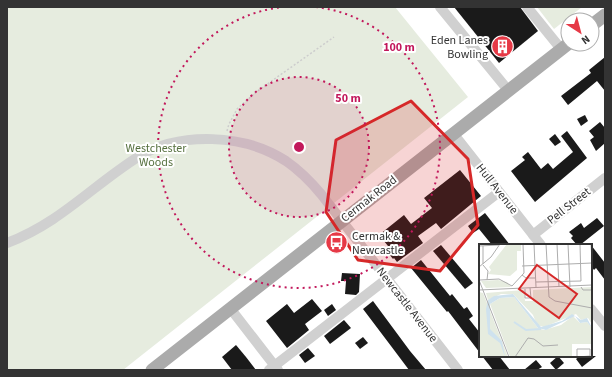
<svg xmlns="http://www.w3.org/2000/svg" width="612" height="377" font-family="'Source Sans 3',sans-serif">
	<rect width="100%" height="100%" fill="#fff"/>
	<g fill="#e6ecdf">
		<path d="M7,7h388l73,90 -345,273h-116z"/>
		<path d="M537,7h45l-28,22z"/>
	</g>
	<g fill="#1a1a1a">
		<path d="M454,7h66l18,24 -39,32z"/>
		<path d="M605,57v34l-8,-10 -29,24 -7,-9 30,-23 -2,-3z"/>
		<path d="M585,115l3,6 -7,5 -4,-7z"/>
		<path d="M600,122l5,6v15l-9,8 -6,-11 4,-3 -5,-6z"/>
		<path d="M567,131l20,27 -52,44 -24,-31 14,-11 -3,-3 6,-5 13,17 7,-6 5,6 20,-17 -12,-16z"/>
		<path d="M555,134l6,8 -6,4 -6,-7z"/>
		<path d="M460,170l21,26 -40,33 -5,-6 -18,13 5,7 -26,19 -3,-4 -1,1 -8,-10 3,-3 -9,-11 25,-20 7,9 21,-16 -8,-10z"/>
		<path d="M485,213l25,32h-18l-13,-16 -6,4 -5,-7z"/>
		<path d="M597,218l7,8 -24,19h-3l-6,-7 2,-2 -4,-4 12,-9 3,5z"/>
		<path d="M441,245l32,38 -8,6 -32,-38z"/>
		<path d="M591,245l14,18v17l-9,-12 -2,2 -3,-4z"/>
		<path d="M421,260l29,36 2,-2 12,15 3,-2 6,9 -4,3 11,14v20l-32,-42 -1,1 -36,-44z"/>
		<path d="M342,273l18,1 -1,18 -3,3 -11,-1 1,-13h-5z"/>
		<path d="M312,299l10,12 -17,13 4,6 -22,18 -21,-27 21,-17 7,9z"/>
		<path d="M373,301l37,50 16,19h-17l-18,-24 -28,-37z"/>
		<path d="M332,304l4,6 -8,6 -4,-6z"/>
		<path d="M344,320l7,8 -21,16 -6,-8z"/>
		<path d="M363,337l5,6 -8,6 -5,-6z"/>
		<path d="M236,345l10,12 10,13h-24l-10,-13z"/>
		<path d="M308,348l7,8 -10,7 -6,-8z"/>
		<path d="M482,356h17l11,14h-17z"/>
		<path d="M558,356l6,7 -8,7 -6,-7z"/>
		<path d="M580,356h16l-14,11 -6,-8z"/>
		<path d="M536,360l6,7 -5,3h-13z"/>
	</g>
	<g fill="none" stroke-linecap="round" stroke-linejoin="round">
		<path stroke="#cdcdcd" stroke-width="1.5" stroke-dasharray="2 2" stroke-linecap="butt" d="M227,131l2,-7 8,-15 19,-17 78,-55"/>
		<g stroke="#d0d0d0" stroke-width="10">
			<path d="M440,7l68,83"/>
			<path d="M527,7l34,42"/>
			<path d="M453,133l88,112"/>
			<path d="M533,235l72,-57"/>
			<path d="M7,243c53,-20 85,-57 131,-86 42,-26 107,-23 148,4 13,9 25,21 35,33l137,176"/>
			<path d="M230,308l48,62"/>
			<path d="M591,309l14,17"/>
			<path d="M269,370l230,-178"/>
		</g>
		<g stroke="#ababab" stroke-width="13">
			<path d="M592,25l13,-10"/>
			<path d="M152,370l416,-326"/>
		</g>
	</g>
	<path fill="#d62828" fill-opacity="0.2" stroke="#d62828" stroke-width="3" stroke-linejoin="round" d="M411,101l57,58 10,66 -38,46 -82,-11 -32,-48 10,-72z"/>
	<circle cx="299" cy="147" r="70" fill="#c2185b" fill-opacity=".12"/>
	<g fill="none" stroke="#c2185b" stroke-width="2" stroke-dasharray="2 4">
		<circle cx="299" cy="147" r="70"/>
		<path d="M316 7A141 141 0 1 1 282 7"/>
	</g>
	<defs>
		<symbol id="building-disc" viewBox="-11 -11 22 22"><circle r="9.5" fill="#e63946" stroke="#fff"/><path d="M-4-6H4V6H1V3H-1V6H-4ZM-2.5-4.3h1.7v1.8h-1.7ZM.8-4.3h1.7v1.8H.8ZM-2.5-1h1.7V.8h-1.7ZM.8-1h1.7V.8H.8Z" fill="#fff"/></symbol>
		<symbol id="bus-disc" viewBox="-11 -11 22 22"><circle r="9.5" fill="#e63946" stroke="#fff"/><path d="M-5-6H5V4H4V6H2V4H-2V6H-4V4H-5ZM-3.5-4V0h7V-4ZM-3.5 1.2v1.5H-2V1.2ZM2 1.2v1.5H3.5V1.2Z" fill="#fff"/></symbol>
	</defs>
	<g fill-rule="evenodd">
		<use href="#building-disc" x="490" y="34" width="25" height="25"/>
		<use href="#bus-disc" x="324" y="230" width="25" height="25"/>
	</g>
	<g text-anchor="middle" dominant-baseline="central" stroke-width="4" stroke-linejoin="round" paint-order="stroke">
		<g font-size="12" fill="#333" stroke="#fff" text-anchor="end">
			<text x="488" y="40">Eden Lanes<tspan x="488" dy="14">Bowling</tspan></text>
			<text x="352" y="236" text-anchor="start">Cermak &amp;<tspan x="352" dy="14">Newcastle</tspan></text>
		</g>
		<g font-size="12" fill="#56703f" stroke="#fff">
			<text x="156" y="148">Westchester<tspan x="156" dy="14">Woods</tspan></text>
		</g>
		<g font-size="12" fill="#333" stroke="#fff">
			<text transform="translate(497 189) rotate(52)">Hull Avenue</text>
			<text transform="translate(369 199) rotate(-38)">Cermak Road</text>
			<text transform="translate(569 206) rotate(-38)">Pell Street</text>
			<text transform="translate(407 305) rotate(52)">Newcastle Avenue</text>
		</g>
	</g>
	<g transform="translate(479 244)">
		<rect width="113" height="113" fill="#fff"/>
		<path d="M28,0h14v7h-4v19l-7,6 -22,-2 3,-4 -2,-3zM19,36l9,2 4,5 -25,1 -5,-7zM113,43v37l-4,-6 -7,2 -5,-6 -32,13 -7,-2 -4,-10 -20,-21h-12l-13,6 -2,-7 38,-3 1,11h8v-11zM0,48l4,1 25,64h-29zM35,53l24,31 6,2 17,-5 12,-9 7,7 7,-1 5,6v16h-20v13h-62l-20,-53 10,-6z" fill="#e6ecdf"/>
		<path d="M34,50l28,33 21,-6 10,-7 9,6 6,-2 5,10 -5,-6 -7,1 -5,-7 -29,14 -8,-2 -24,-31 -14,1 -10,6v25l12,12 3,16 -5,-14 -12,-9 -2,-25 2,-9 6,-4z" fill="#cfe2ee"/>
		<path fill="none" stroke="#cfe2ee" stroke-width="2" d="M35,78l12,8 15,-1"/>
		<path fill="none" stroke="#adadad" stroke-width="1" d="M55,0l2,43M67,0l3,53 6,4 37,7M78,0l2,43M89,0l2,43M101,0l1,37M112,0l1,18M0,2l20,-1M4,2v18M4,21l5,6 -1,9M43,22l70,-3M0,23l12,-10 9,-13M43,31l4,3h9M0,36l30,77M1,36l19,-1 13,7M57,38l45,-1M33,42l12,-13 -1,-29M102,43l2,3h9M46,45v9h6l-1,-10M0,46l113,-5M36,113l13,-19 6,1 9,7 15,-1M98,113v-8h13v8M99,113l12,-1"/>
		<path fill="#d62828" fill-opacity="0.15" stroke="#d62828" stroke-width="2" d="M58,21l40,29 -18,24 -40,-29z"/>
		<rect width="113" height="113" fill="none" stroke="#333" stroke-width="2"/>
	</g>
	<circle cx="299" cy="147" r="6" fill="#c2185b" stroke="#fff" stroke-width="2"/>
	<g font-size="12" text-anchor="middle" font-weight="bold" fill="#c2185b" stroke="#fff" stroke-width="4" stroke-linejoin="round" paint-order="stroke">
		<text x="399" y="51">100 m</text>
		<text x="348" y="102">50 m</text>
	</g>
	<rect width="612" height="377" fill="none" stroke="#333333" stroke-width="16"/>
	<g transform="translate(580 32) rotate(144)"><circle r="19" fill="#ffffff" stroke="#adadad"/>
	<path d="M0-3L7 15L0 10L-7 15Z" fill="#e63946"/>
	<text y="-6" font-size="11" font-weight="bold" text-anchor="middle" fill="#333333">N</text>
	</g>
</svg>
